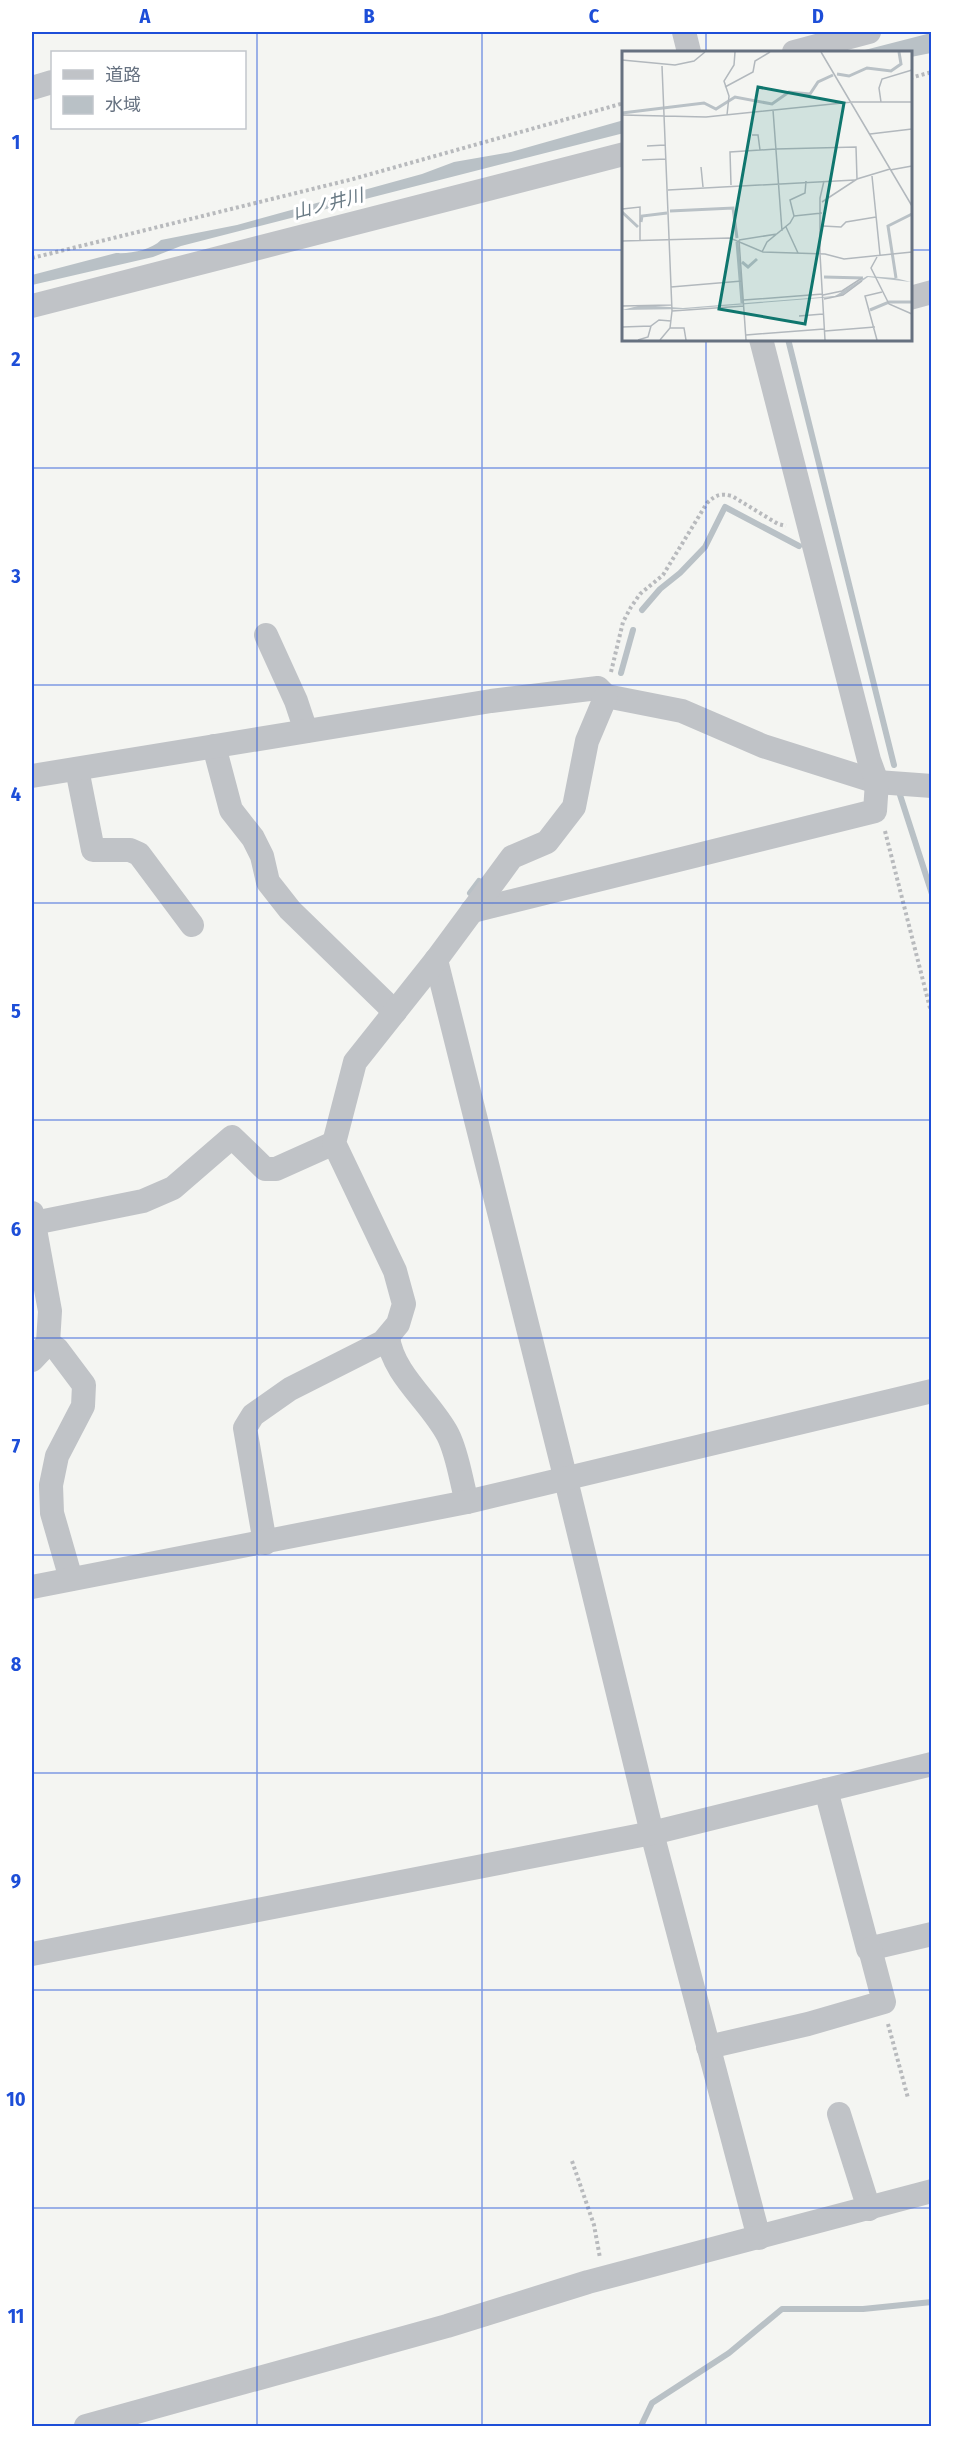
<svg xmlns="http://www.w3.org/2000/svg" width="963" height="2458" font-family="'Fira Sans Condensed','Noto Sans JP',sans-serif">
	<rect width="100%" height="100%" fill="#f4f5f2"/>
	<g fill="#b9c1c6">
		<path d="M931,33v20l-20,4 -1,-5h-53z"/>
		<path d="M624,120v13l-443,113 -28,11 -121,28v-10l84,-22c15,1 35,-3 45,-13l76,-15 185,-51 32,-12 57,-10z"/>
	</g>
	<g fill="none" stroke-linecap="round" stroke-linejoin="round">
		<g stroke="#b9c1c6" stroke-width="6">
			<path d="M788,339l106,426"/>
			<path d="M642,610l18,-21 20,-16 25,-26 20,-40 74,39"/>
			<path d="M621,673l12,-43"/>
			<path d="M900,795l32,99"/>
			<path d="M470,893l9,-12"/>
			<path d="M641,2426l11,-23 77,-50 53,-44h81l69,-7"/>
		</g>
		<g stroke="#b8babd" stroke-width="4" stroke-dasharray="3 3" stroke-linecap="butt">
			<path d="M910,78l22,-6"/>
			<path d="M32,258l321,-79 271,-76"/>
			<path d="M611,672l12,-50 8,-15 9,-13 23,-19 44,-72c9,-8 13,-10 25,-7l46,28 8,2"/>
			<path d="M885,831l47,185"/>
			<path d="M888,2024l20,74"/>
			<path d="M572,2161l22,64 6,33"/>
		</g>
		<g stroke="#c0c3c7" stroke-width="24">
			<path d="M684,32l5,20"/>
			<path d="M794,52l75,-20"/>
			<path d="M32,88l20,-6"/>
			<path d="M910,298l22,-6"/>
			<path d="M32,306l592,-152"/>
			<path d="M266,635l30,66 10,30"/>
			<path d="M214,746l17,64 22,28 9,18 6,26 22,28 105,102"/>
			<path d="M77,769l16,81h37l9,4 53,71"/>
			<path d="M32,776l459,-75 107,-13 8,8 76,15 81,35 114,36 55,4"/>
			<path d="M472,911l403,-100 2,-29 -8,-22 -108,-421"/>
			<path d="M436,960l130,520 86,353 107,405"/>
			<path d="M32,1213l18,98 -2,32 -16,17"/>
			<path d="M34,1223l109,-22 30,-13 59,-51 33,32h11l58,-26"/>
			<path d="M388,1337c5,38 43,65 60,98 10,20 13,46 19,67"/>
			<path d="M48,1343l9,6 27,36 -1,21 -26,50 -6,29 1,28 19,66"/>
			<path d="M265,1543l-20,-115 8,-13 37,-26 93,-47 15,-18 6,-20 -9,-33 -61,-128 21,-81 81,-102 76,-103 35,-15 27,-35 13,-66 19,-45"/>
			<path d="M32,1587l435,-85 465,-111"/>
			<path d="M826,1790l42,159 64,-15"/>
			<path d="M32,1954l620,-121 280,-69"/>
			<path d="M708,2047l100,-23 76,-22 -14,-53"/>
			<path d="M839,2114l30,95"/>
			<path d="M86,2426l361,-100 141,-44 344,-91"/>
		</g>
	</g>
	<path fill="none" stroke="#1d4ed8" stroke-width="1.5" stroke-opacity="0.55" d="M257,32v2394M482,32v2394M706,32v20M32,250h592M910,250h22M706,339v2087M32,468h900M32,685h900M32,903h900M32,1120h900M32,1338h900M32,1555h900M32,1773h900M32,1990h900M32,2208h900"/>
	<g text-anchor="middle" dominant-baseline="central" stroke-width="6" stroke-linejoin="round" paint-order="stroke">
		<g font-size="18" font-style="italic" fill="#687984" stroke="#fff">
			<text transform="translate(328 204) rotate(-15)">山ノ井川</text>
		</g>
	</g>
	<g transform="translate(622 51)">
		<rect width="290" height="290" fill="#f4f5f2"/>
		<path d="M245,225l28,2 16,4 -43,-5 -26,18 -8,2 -148,12 -64,1 20,-5 41,3 152,-12z" fill="#b9c1c6"/>
		<path fill="none" stroke="#b9c1c6" stroke-width="3" d="M215,23l12,2 18,-8 24,3 10,-7 -2,-12M0,62l82,-10 12,6 19,-12 37,7 17,-12 21,2 8,-12 15,-7M48,160l63,-3 4,30M0,161l16,15M19,171l1,-6 25,-3M115,191l5,61M120,211l6,5 9,-8M202,226l39,1M274,227l-8,-52 24,-12M248,259l19,-8h23"/>
		<path fill="none" stroke="#b2b8bd" stroke-width="1.5" d="M199,1l91,154M0,9l53,5 19,-4 11,-9M290,21v27M103,36l28,-15 2,-11 15,-9M259,51l-2,-14 3,-9 30,-9M151,59l9,121M0,64l84,2 146,-15h60M105,64l2,-19 -5,-15 10,-16 1,-13M248,83l42,-5M130,84h6l2,15M25,95l18,-1M20,109l24,-1M79,116l2,20M268,119l22,-4M250,125l8,79M202,130l-4,17v56l5,86M109,134l-1,-33 46,-3 80,-2 1,32M46,139l187,-10M200,151l35,-23 33,-10M0,158l18,-2v33M172,165l28,-3M201,175l18,1 5,-5 30,-5M164,176l12,26M117,189l7,100M117,189l38,-6M0,190l108,-3 33,14 62,2 19,5 68,-7M140,201l5,-10 23,-19 4,-7 -4,-16 15,-7 1,-12M255,206l-6,11 18,36 23,10M49,236l71,-6M201,244l19,-4 20,-13M202,248l19,-4 19,-14M122,249l79,-6M0,255l49,-1M50,260l72,-5M177,265l24,-2M0,276l29,-1M48,277h14l2,12M203,280l50,-4M124,284l78,-6M16,289l10,-3 3,-11 8,-6 12,1M38,289l10,-12 2,-17 -10,-245M255,289l-12,-44 17,-4"/>
		<path fill="#0f766e" fill-opacity="0.15" stroke="#0f766e" stroke-width="3" d="M136,36l86,16 -39,221 -86,-15z"/>
		<rect width="290" height="290" fill="none" stroke="#667180" stroke-width="3"/>
	</g>
	<rect width="963" height="2458" fill="none" stroke="#ffffff" stroke-width="66"/>
	<rect x="51" y="51" width="195" height="78" fill="#ffffff" stroke="#c2c6cc" stroke-width="1.5"/>
	<rect x="63" y="70" width="30" height="9" fill="#c0c3c7" stroke="#c2c6cc" stroke-width="1.5"/>
	<text x="105" y="81" font-size="18" fill="#667180">道路</text>
	<rect x="63" y="96" width="30" height="18" fill="#b9c1c6" stroke="#c2c6cc" stroke-width="1.5"/>
	<text x="105" y="111" font-size="18" fill="#667180">水域</text>
	<rect x="33" y="33" width="897" height="2392" fill="none" stroke="#1d4ed8" stroke-width="2"/>
	<g font-size="20" text-anchor="middle" font-weight="bold" fill="#1d4ed8">
		<text x="145" y="23">A</text>
		<text x="369" y="23">B</text>
		<text x="594" y="23">C</text>
		<text x="818" y="23">D</text>
		<text x="16" y="149">1</text>
		<text x="16" y="366">2</text>
		<text x="16" y="583">3</text>
		<text x="16" y="801">4</text>
		<text x="16" y="1018">5</text>
		<text x="16" y="1236">6</text>
		<text x="16" y="1453">7</text>
		<text x="16" y="1671">8</text>
		<text x="16" y="1888">9</text>
		<text x="16" y="2106">10</text>
		<text x="16" y="2323">11</text>
	</g>
</svg>
